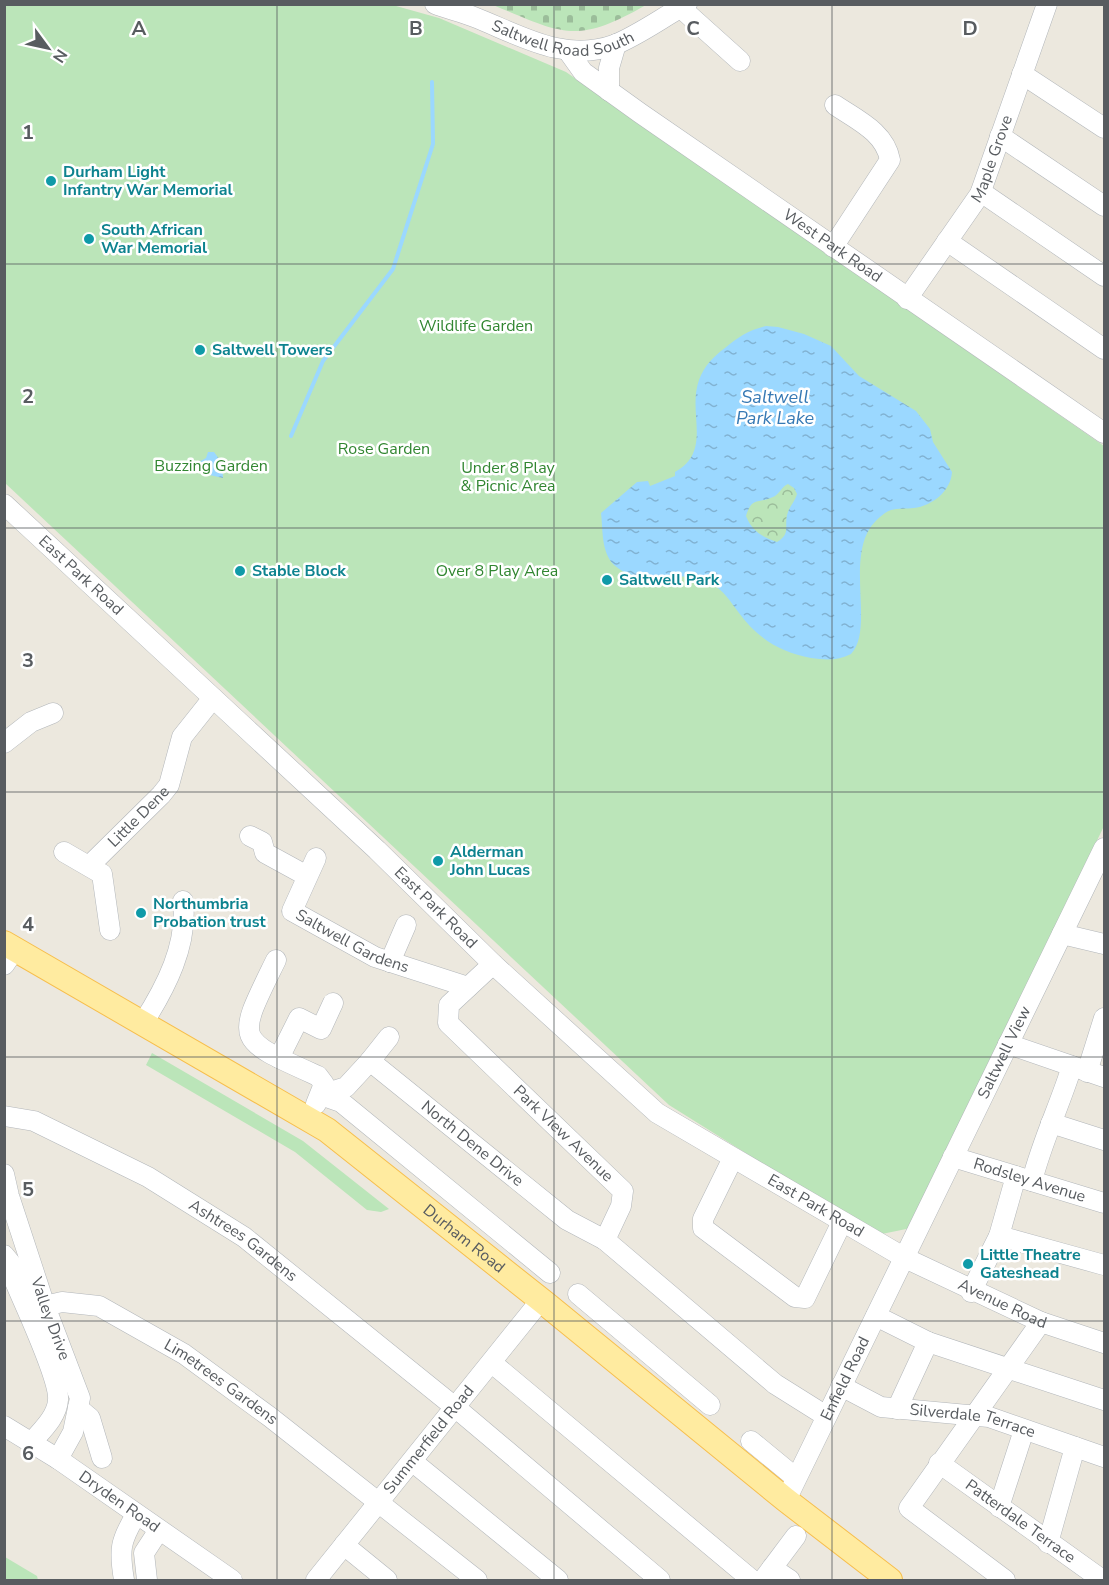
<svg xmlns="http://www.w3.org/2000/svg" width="1109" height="1585" font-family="'Nunito Sans',sans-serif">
	<defs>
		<pattern id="forest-crowns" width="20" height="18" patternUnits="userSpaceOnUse" patternTransform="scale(1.5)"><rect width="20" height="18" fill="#bbe5b9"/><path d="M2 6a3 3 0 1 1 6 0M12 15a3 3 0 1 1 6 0" fill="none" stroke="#9bbd9a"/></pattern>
		<pattern id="cemetery-stones" width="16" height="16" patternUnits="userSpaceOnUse" patternTransform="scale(1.5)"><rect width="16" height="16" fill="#bbe5b9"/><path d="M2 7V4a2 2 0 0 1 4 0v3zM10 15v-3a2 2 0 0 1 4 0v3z" fill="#9bbd9a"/></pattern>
		<pattern id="water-ripples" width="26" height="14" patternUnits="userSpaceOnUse" patternTransform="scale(1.5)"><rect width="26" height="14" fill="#9bd8ff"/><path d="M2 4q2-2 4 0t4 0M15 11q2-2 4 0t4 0" fill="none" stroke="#81b2d2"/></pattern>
	</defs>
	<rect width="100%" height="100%" fill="#ece8de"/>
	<g fill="#bbe5b9">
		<path d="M389,4l50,14 127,54 538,374v380l-193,402 -34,7 -208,-130 -664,-622 -1,-478z"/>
		<path d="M152,1053l151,88 86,68 -8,3 -14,-2 -72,-58 -149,-87z"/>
		<path d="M5,1557l32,19 1,4h-33z"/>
	</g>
	<path fill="url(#forest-crowns)" d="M788,484l6,4 3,6c-2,7 -7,12 -9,18 -5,14 4,21 -11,30 -15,-5 -25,-11 -31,-26 6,-20 12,-13 27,-19 6,-2 9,-10 15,-13z"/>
	<path fill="url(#cemetery-stones)" d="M493,5h153c-70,40 -83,29 -153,0z"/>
	<g fill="url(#water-ripples)" fill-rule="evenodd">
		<path d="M766,326l12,1 26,7 27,12 28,30 57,35 14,18 3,13 19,30c-1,19 -20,34 -38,36 -7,1 -16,0 -23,2 -8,3 -16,11 -21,18 -23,36 4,102 -19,126 -13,7 -26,6 -40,4 -30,-5 -54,-20 -72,-45 -9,-12 -15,-22 -28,-30 -28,-17 -68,8 -97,-18 -13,-13 -11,-35 -13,-52l36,-31 11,-1 2,5 25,-10v-4c38,-21 12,-59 24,-92 5,-14 15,-24 26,-32 13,-11 24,-18 41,-22zM788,484l6,4 3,6c-2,7 -7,12 -9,18 -5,14 4,21 -11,30 -15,-5 -25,-11 -31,-26 6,-20 12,-12 27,-19 6,-2 8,-10 15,-13z"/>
		<path d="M208,452h6l8,11 1,15 -27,-6 3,-10 7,-4z"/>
	</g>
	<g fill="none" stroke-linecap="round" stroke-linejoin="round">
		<path stroke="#9bd8ff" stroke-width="4" d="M291,436l32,-75 70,-92 40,-125 -1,-62"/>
		<defs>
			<g id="minor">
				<path id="s1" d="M435,4c13,5 26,8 39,13 46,18 90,46 140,28 25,-10 49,-28 73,-41"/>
				<path d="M681,8l59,53"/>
				<path id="s2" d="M568,51l15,21 57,41 464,320"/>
				<path d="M1022,74l82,54"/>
				<path d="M609,91v-23l7,-24"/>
				<path d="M1000,136l104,70"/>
				<path d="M981,192l123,84"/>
				<path d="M947,241l157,108"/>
				<path d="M833,247l57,-87c-5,-28 -33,-40 -55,-55"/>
				<path id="s3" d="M907,299l73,-105 67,-190"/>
				<path id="s4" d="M4,504l373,346 116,114 164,149 248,145 136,64 63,21"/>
				<path d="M4,743l27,-21 22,-9"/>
				<path d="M250,836l12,6 3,11 42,23"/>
				<path d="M64,852l38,22 8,56"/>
				<path id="s5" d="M316,858l-24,53 83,46 93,30"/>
				<path id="s6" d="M89,866l72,-71 8,-10 13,-48 31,-39"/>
				<path d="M1062,934l42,10"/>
				<path d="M276,960c-40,82 -43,78 42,116l6,8 -8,20"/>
				<path d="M390,962l16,-37"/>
				<path id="s7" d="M493,964l-44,41 -1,18 175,168 -2,15 -16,34 170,144 51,32"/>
				<path d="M4,965l11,-16"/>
				<path d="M143,1023c23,-36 45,-78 40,-122"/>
				<path id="s8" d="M389,1037l-19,24 197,159 38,20"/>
				<path d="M1008,1044l96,33"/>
				<path d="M279,1058l20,-40 22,11 12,-26"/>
				<path d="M1087,1072l17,-54"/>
				<path d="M321,1095l20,7 209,171"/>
				<path d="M321,1095l25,-8 24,-26"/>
				<path id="s9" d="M4,1116l30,5 114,56 96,60 212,171 204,172"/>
				<path d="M1051,1123l53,17"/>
				<path id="s10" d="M953,1157l151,46"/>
				<path d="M733,1158l-30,61v9l92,69 10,1 37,-76"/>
				<path id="s11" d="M4,1174l5,22 36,110 35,92 -7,34 -15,27"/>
				<path d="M1032,1181c10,-40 28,-76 40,-115"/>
				<path d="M999,1236l105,29"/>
				<path id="s12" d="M4,1255l41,51 17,-4 37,4 85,48 86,63 207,163"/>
				<path d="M13,1277c10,25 47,101 45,123 -1,17 -17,31 -27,43"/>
				<path d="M971,1292l28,-56 17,-60"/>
				<path d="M578,1294l132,111"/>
				<path d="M876,1316l52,26 -31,67"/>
				<path d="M928,1342l176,58"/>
				<path d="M492,1363l260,217"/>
				<path id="s13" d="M841,1386l40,21 108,10 115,40"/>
				<path d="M78,1408l12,10 12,40"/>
				<path id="s14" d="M4,1426l54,33 174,121"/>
				<path d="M751,1441l45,37"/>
				<path d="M413,1462l145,118"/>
				<path id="s15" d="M939,1463l162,116"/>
				<path id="s16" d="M786,1500l318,-652"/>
				<path d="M999,1507l25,-77"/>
				<path d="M1048,1543l27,-96"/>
				<path d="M344,1545l43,35"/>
				<path d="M772,1568l18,12"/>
				<path d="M124,1580c-5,-30 -4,-39 12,-65"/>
				<path d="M147,1580l-3,-27 15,-23"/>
				<path id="s17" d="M316,1580l225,-280"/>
				<path d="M763,1580l33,-44"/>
				<path d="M1005,1580l-96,-72 132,-186"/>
			</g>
			<g id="major">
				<path id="s18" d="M4,943l323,187 219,174 240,196 104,80"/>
			</g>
		</defs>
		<use href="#minor" stroke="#b2b6ba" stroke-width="21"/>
		<use href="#major" stroke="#f7be4c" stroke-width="26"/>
		<use href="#minor" stroke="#fff" stroke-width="20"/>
		<use href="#major" stroke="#ffeba0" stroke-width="24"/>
	</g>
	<path fill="none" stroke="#585c60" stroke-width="1.5" stroke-opacity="0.55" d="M277,4v1576M554,4v1576M832,4v1576M4,264h1100M4,528h1100M4,792h1100M4,1057h1100M4,1321h1100"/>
	<g fill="#0f9aa8" stroke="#fff" stroke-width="2">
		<circle cx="51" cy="181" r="6"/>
		<circle cx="89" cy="239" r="6"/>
		<circle cx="200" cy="350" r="6"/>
		<circle cx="240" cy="571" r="6"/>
		<circle cx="607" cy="580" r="6"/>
		<circle cx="438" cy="861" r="6"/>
		<circle cx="141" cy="913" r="6"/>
		<circle cx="968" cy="1264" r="6"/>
	</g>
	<g text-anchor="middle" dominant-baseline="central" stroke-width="5" stroke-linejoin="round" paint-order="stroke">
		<g font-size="16" fill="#585c60" stroke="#fff">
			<text stroke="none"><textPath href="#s1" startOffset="135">Saltwell Road South</textPath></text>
			<text stroke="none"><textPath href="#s3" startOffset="165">Maple Grove</textPath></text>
			<text stroke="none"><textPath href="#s2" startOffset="330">West Park Road</textPath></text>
			<text stroke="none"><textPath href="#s4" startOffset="105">East Park Road</textPath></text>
			<text stroke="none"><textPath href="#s6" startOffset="70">Little Dene</textPath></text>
			<text stroke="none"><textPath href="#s4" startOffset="591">East Park Road</textPath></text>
			<text stroke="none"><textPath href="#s5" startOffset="126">Saltwell Gardens</textPath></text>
			<text stroke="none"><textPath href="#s16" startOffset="498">Saltwell View</textPath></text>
			<text stroke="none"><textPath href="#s7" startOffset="238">Park View Avenue</textPath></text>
			<text stroke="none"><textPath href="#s8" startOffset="162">North Dene Drive</textPath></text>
			<text stroke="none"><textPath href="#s10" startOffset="80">Rodsley Avenue</textPath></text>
			<text stroke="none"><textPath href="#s4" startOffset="1077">East Park Road</textPath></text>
			<text stroke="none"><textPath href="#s18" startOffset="548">Durham Road</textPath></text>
			<text stroke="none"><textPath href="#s9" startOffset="272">Ashtrees Gardens</textPath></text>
			<text stroke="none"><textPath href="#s4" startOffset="1288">Avenue Road</textPath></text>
			<text stroke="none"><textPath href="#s11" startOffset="152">Valley Drive</textPath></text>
			<text stroke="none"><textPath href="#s16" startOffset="135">Enfield Road</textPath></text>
			<text stroke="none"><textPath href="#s12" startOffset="264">Limetrees Gardens</textPath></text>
			<text stroke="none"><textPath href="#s13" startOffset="138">Silverdale Terrace</textPath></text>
			<text stroke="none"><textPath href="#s17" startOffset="180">Summerfield Road</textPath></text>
			<text stroke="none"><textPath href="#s14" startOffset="138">Dryden Road</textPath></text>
			<text stroke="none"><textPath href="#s15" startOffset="100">Patterdale Terrace</textPath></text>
		</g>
		<g font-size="16" font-weight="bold" fill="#0d838f" stroke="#fff" text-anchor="start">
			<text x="63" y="172">Durham Light<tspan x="63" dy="18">Infantry War Memorial</tspan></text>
			<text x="101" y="230">South African<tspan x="101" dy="18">War Memorial</tspan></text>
			<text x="212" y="350">Saltwell Towers</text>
			<text x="252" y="571">Stable Block</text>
			<text x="619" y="580">Saltwell Park</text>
			<text x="450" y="852">Alderman<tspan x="450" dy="18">John Lucas</tspan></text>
			<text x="153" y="904">Northumbria<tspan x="153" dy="18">Probation trust</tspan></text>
			<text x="980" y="1255">Little Theatre<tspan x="980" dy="18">Gateshead</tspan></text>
		</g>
		<g font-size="16" fill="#318631" stroke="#fff">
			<text x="476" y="326">Wildlife Garden</text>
			<text x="384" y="449">Rose Garden</text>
			<text x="211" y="466">Buzzing Garden</text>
			<text x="508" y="468">Under 8 Play<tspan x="508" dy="18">&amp; Picnic Area</tspan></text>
			<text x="497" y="571">Over 8 Play Area</text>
		</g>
		<g font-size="18" font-style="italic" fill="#3679b4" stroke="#fff">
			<text x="775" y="397">Saltwell<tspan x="775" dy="21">Park Lake</tspan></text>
		</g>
	</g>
	<g font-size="20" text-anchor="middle" font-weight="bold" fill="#585c60" stroke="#fff" stroke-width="5" stroke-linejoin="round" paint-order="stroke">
		<text x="139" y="35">A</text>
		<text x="416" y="35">B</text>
		<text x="693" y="35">C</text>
		<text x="970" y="35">D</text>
		<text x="28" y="139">1</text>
		<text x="28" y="403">2</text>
		<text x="28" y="667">3</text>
		<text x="28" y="931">4</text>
		<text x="28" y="1196">5</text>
		<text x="28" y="1460">6</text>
	</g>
	<rect width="1109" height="1585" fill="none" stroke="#585c60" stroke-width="12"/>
	<g transform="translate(48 48) rotate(123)" stroke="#ffffff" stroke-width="4.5" paint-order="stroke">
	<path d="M0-4.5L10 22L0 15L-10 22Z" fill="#585c60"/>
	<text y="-9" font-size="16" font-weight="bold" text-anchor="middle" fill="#585c60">N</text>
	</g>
</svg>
